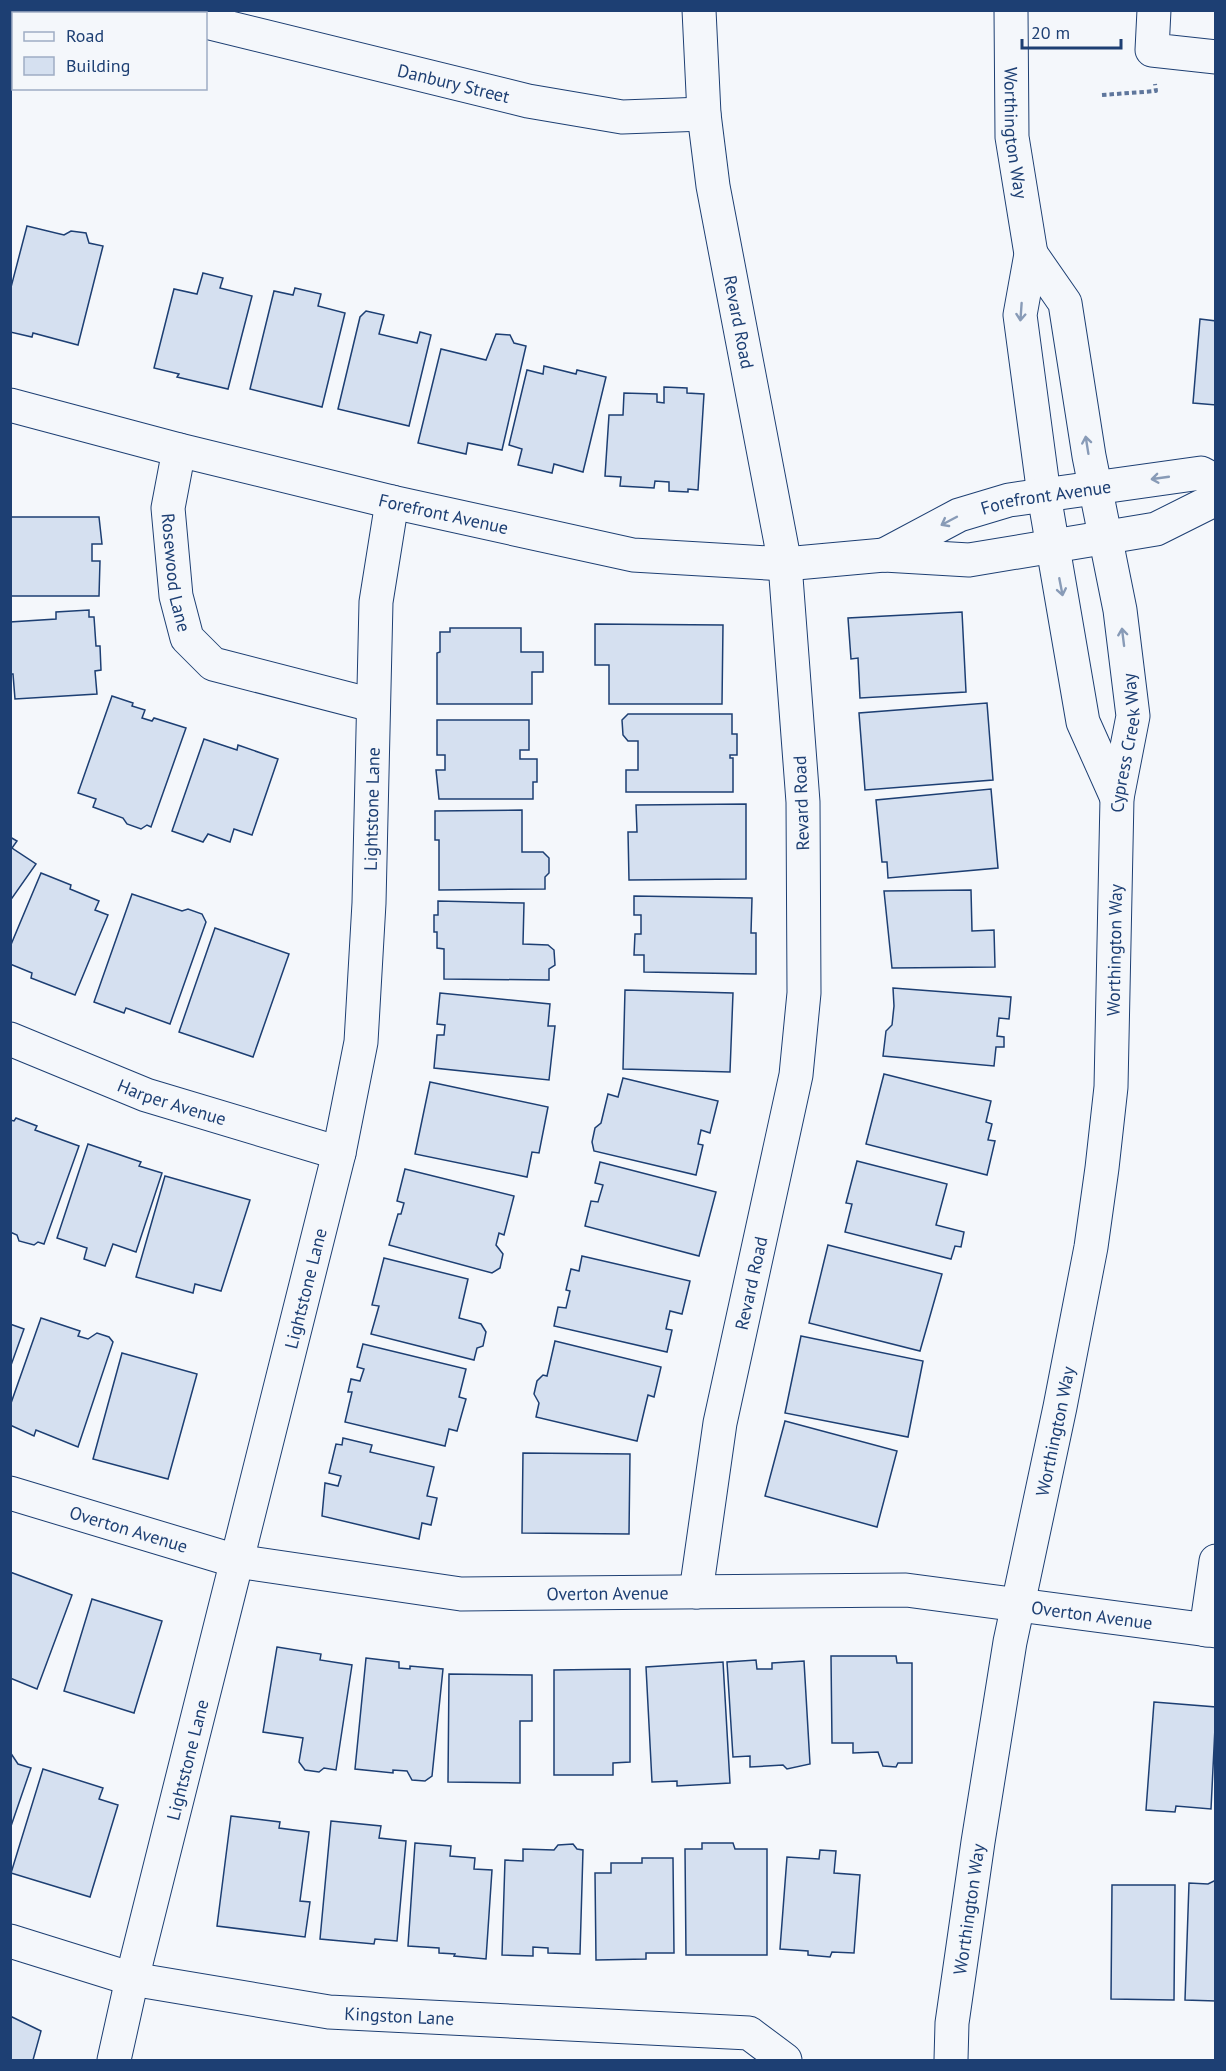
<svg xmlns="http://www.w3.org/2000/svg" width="1226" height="2071" font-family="'PT Sans',sans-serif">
	<rect width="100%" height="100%" fill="#f4f7fb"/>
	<g fill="#d5e0f0" stroke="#1d3f73" stroke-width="1.5">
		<path d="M27,226l37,9 7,-4 15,2 3,10 14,3 -25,99 -45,-12 -1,4 -22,-5v-41z"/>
		<path d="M203,273l20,5 -3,10 32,8 -24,93 -51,-12 2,-3 -25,-6 20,-79 23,5z"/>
		<path d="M295,288l26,6 -3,12 27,7 -23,94 -72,-18 24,-98 19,4z"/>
		<path d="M366,311l18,4 -5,19 38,9 3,-11 11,3 -22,91 -71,-17 22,-92z"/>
		<path d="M1200,319l16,2v84l-23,-2z"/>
		<path d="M496,334l14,1 4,8 12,3 -24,104 -34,-7 -2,11 -48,-11 23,-94 45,11z"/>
		<path d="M544,366l32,8 1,-4 29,7 -23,95 -29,-8 -2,9 -34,-8 4,-16 -13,-4 18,-75 16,4z"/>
		<path d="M664,387l23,1v5l17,1 -6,96 -10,-1v3l-19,-1v-9l-14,-1 -1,7 -34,-2 1,-9 -16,-1 4,-61h14l1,-22 33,1v8l7,1z"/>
		<path d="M10,517h89l3,27h-10v17h8l-1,35h-89z"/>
		<path d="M89,610v7h5l2,29h4l1,24 -6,1 2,23 -82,5 -2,-25h-3v-52l46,-3v-7z"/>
		<path d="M962,612l4,80 -106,6 -2,-40 -7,1 -3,-41z"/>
		<path d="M595,624l128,1 -1,79h-113v-39h-14z"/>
		<path d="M450,628h71v24h22v20h-11v32h-95v-51l3,-1v-20h10z"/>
		<path d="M112,696l21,7 -1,3 13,4 -3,8 10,3 2,-3 32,10 -35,99 -4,-2 -6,4 -14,-5 -4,-6 -30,-11 3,-8 -18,-6z"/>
		<path d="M987,703l6,77 -128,10 -6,-77z"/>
		<path d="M628,714h104v20h5v21h-7v3h3v34h-107v-22h12v-29h-10l-5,-6 -1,-15z"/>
		<path d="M437,720h92v30h-9v9h17v23h-4v17h-94l-3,-29h9v-15h-8z"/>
		<path d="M204,739l33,11 1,-5 40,14 -26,76 -18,-6 -4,13 -22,-8 -5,8 -31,-11z"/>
		<path d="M991,789l7,79 -110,10 -1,-16h-5l-6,-62z"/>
		<path d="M746,804v75l-117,1 -1,-48h9l-1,-27z"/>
		<path d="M522,810v42h21l6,6v15l-4,4v12l-106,1v-50h-4v-29z"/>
		<path d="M10,837l7,4 -5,7 24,16 -26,37z"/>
		<path d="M41,873l30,12 -1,4 29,12 -4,9 13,5 -33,80 -44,-17 1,-5 -22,-9v-17z"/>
		<path d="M971,890l1,41 22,-1 1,37 -103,1 -8,-77z"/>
		<path d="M132,894l50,17 6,-2 14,5 4,8 -36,102 -44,-16 -2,5 -30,-11z"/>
		<path d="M634,896l118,2 -1,35h5v41l-112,-2v-17h-10l1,-21h6v-19h-7z"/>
		<path d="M438,901l86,2 -1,41 25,1 6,5 1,15 -6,4v11l-105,-1v-30l-7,-1v-16h-3v-17h4z"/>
		<path d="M215,928l74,26 -36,103 -74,-25z"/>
		<path d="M893,988l118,9 -2,22 -10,-1 -2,18 7,1v10h-8l-2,19 -111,-10 3,-25 6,-6 2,-19z"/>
		<path d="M625,990l108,3 -3,79 -107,-3z"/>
		<path d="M440,993l110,11 -2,22h7l-6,54 -115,-12 3,-33h7l1,-10 -8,-1z"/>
		<path d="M884,1074l107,27 -5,21 6,2 -4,16 7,1 -8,34 -121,-31z"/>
		<path d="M623,1078l95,23 -8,32 -9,-3 -3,14 5,1 -7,30 -102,-24 -2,-9 3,-14 6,-5 7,-29 10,3z"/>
		<path d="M430,1082l118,25 -9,46 -7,-1 -5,25 -112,-23z"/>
		<path d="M16,1118l21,8 -2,4 44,16 -35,98 -6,-2 -4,3 -15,-4 -2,-6 -7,-3v-112l4,1z"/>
		<path d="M88,1144l53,18 -2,4 23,7 -26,79 -23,-8 -8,22 -21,-7 3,-11 -30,-10z"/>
		<path d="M857,1161l90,23 -11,41 28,7 -3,15 -6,-1 -4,13 -106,-27 7,-28 -6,-1z"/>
		<path d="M600,1162l116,30 -17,64 -114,-30 6,-25 7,1 5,-17 -8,-2z"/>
		<path d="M405,1169l109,27 -10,39 -5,-2 -3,12 7,9 -3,14 -8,5 -103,-28 9,-31h3l3,-11 -7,-2z"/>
		<path d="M165,1176l85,24 -29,91 -26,-7 -2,9 -57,-16z"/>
		<path d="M828,1245l114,29 -22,77 -111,-28z"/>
		<path d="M582,1256l108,25 -8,33 -12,-3 -4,18 6,1 -5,22 -113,-26 4,-19 8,1 4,-17 -4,-1 5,-21 8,2z"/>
		<path d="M384,1258l84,21 -9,39 22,6 5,8 -3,14 -6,2 -3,12 -103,-26 8,-28 -7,-1z"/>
		<path d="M41,1318l39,13 -2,5 10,3 9,-6 12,4 4,5 -35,105 -42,-17 -2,6 -24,-11v-19z"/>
		<path d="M10,1324l14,5 -14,39z"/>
		<path d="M801,1336l122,25 -15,76 -123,-24z"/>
		<path d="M555,1341l106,26 -7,30 -6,-2 -11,46 -101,-24 3,-14 -5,-9 3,-13 6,-6 4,1z"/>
		<path d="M363,1344l103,25 -7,28 7,2 -9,32 -8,-2 -4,17 -100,-24 7,-30h-4l3,-13 9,2 4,-12 -7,-2z"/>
		<path d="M122,1353l75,21 -29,105 -75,-20z"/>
		<path d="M785,1421l112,30 -20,76 -112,-31z"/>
		<path d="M343,1438l29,7 -2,7 64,15 -7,29 10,2 -6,27 -9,-2 -3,16 -97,-23 3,-33 13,3 3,-10 -12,-3 7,-29 6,1z"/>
		<path d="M523,1453l107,1 -1,80 -107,-1z"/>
		<path d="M10,1572l62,23 -35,94 -27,-11z"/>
		<path d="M92,1599l70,22 -28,92 -70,-22z"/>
		<path d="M277,1647l44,7 -1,6 32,5 -16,105 -12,-2 -5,4 -14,-2 -6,-8 4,-24 -40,-6z"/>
		<path d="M831,1656h65l1,7h15v100h-14l-2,4 -13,-1 -5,-14 -25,1v-10h-21z"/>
		<path d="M366,1658l33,4v6l11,1v-3l33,3 -11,107 -7,5 -13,-1 -5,-9 -14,-1v3l-38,-4z"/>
		<path d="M756,1660l1,9h15v-6l32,-2 6,103 -23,5 -4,-4 -33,2v-11l-17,1 -6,-95z"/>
		<path d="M723,1662l7,121 -53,3v-5l-25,1 -6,-115z"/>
		<path d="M630,1669v93l-17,1v12h-59v-105z"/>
		<path d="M449,1674l83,1v46h-12v62l-72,-1z"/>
		<path d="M1154,1702l62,5 -5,102 -35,-3 -1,6 -29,-2z"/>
		<path d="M10,1752l8,12 13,4 -21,61z"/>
		<path d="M43,1769l60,19 -4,11 19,6 -28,92 -79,-24z"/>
		<path d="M231,1816l49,6 -1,6 30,4 -9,69 10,1 -5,35 -88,-11z"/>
		<path d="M331,1821l50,5 -2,12 27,3 -9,100 -22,-2 -1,5 -54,-5z"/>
		<path d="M415,1843l36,3 -1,10 25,2 -1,11 18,1 -6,89 -32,-3 1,-2 -16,-1v-5l-31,-2z"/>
		<path d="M702,1843h31l2,6h32v106h-81l-1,-106h17z"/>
		<path d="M573,1844l4,5 6,1 -3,104 -32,-1v-5l-15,-1v9l-31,-1 3,-95 18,1v-12l31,1 4,-5z"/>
		<path d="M820,1850l16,1 -2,22 26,2 -6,78 -22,-1 -2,5 -22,-2v-4l-28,-2 7,-92 32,2z"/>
		<path d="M642,1858h31l1,95h-28v6l-50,1 -1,-87h16v-10h31z"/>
		<path d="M1216,1880v121l-31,-1 4,-117 19,1z"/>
		<path d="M1112,1885h63l-1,115 -63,-1z"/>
		<path d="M10,2016l31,15 -8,29h-23z"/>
	</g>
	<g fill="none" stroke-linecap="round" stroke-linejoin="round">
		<defs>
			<g id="minor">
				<path d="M163,10l11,4"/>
				<path id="s1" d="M1011,10l1,127 19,117 -11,61 24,180 39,227 34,76"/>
				<path d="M1154,10l-2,40 64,7"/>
				<path id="s2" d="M206,22l322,79 94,16 82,-3"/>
				<path id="s3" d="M10,405l169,45 213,52 241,53 152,9 99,-9 85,5 187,-31 60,-30"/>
				<path id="s4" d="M179,450l-11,58 8,88 11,42 26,26 159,41"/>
				<path id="s5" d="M884,555l75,-40 50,-15 192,-27 15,8"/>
				<path id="s6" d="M10,1039l136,56 193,58"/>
				<path id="s7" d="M10,1493l226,68 225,33 445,-4 310,41"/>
				<path id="s8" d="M696,1592l24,-169 76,-348 8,-82 -1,-191 -18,-238 -72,-378 -9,-72 -5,-104"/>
				<path d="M1206,1630l10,-69"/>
				<path id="s9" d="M10,1941l122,38 197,33 420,21 36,27"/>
				<path id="s10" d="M114,2060l18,-81 207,-826 22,-111 8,-139 7,-301 16,-100"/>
				<path id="s11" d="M951,2060l1,-37 26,-181 32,-200 50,-235 31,-160 11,-79 9,-81 6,-289 16,-82 -13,-106 -31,-154 -24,-153 -34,-49"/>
			</g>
		</defs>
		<use href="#minor" stroke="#1d3f73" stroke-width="35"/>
		<path stroke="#5e769c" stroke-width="4" stroke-dasharray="4.5 3" stroke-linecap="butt" d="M1102,95l54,-4 -1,-7"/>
		<use href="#minor" stroke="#f4f7fb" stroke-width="33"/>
	</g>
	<defs><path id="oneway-shaft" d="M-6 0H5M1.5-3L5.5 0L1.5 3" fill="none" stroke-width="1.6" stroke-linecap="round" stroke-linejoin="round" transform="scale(1.5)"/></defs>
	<g stroke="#889bb7">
		<use href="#oneway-shaft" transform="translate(1021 312) rotate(94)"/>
		<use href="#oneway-shaft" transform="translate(1087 445) rotate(-99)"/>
		<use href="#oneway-shaft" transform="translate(1160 478) rotate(172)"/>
		<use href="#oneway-shaft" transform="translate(949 521) rotate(152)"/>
		<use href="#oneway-shaft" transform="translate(1061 587) rotate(79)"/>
		<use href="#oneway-shaft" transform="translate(1123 637) rotate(-97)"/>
	</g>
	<g text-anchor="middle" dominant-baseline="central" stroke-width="4.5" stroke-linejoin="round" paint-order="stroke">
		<g font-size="18" fill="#1d3f73" stroke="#f4f7fb">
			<text stroke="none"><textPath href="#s2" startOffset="255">Danbury Street</textPath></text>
			<text stroke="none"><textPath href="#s1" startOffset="123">Worthington Way</textPath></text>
			<text transform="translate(739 322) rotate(79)">Revard Road</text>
			<text stroke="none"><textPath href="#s5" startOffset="174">Forefront Avenue</textPath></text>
			<text stroke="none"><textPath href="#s3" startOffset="447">Forefront Avenue</textPath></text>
			<text stroke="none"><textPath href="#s4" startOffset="124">Rosewood Lane</textPath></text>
			<text stroke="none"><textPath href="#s11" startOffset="1332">Cypress Creek Way</textPath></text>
			<text transform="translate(801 803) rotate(-92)">Revard Road</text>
			<text stroke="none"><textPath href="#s10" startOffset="1281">Lightstone Lane</textPath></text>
			<text stroke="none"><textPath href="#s11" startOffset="1124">Worthington Way</textPath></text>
			<text stroke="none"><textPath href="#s6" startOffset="174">Harper Avenue</textPath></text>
			<text stroke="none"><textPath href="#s8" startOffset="314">Revard Road</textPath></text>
			<text stroke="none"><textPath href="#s10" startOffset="795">Lightstone Lane</textPath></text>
			<text stroke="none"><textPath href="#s11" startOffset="638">Worthington Way</textPath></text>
			<text stroke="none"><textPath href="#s7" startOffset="124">Overton Avenue</textPath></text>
			<text stroke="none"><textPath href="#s7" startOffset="610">Overton Avenue</textPath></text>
			<text stroke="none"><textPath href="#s7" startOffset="1096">Overton Avenue</textPath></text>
			<text stroke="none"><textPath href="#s10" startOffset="309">Lightstone Lane</textPath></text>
			<text stroke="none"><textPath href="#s11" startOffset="152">Worthington Way</textPath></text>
			<text stroke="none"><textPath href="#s9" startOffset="398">Kingston Lane</textPath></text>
		</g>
	</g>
	<rect width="1226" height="2071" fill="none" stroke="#1d3f73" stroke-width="24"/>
	<rect x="12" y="12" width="195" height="78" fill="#f4f7fb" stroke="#9eadc5" stroke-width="1.5"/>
	<rect x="24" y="32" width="30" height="9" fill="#f4f7fb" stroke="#9eadc5" stroke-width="1.5"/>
	<text x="66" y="42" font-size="18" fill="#1d3f73">Road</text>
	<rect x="24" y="57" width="30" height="18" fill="#d5e0f0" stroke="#9eadc5" stroke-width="1.5"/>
	<text x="66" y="72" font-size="18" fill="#1d3f73">Building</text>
	<path d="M1022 39v9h99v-9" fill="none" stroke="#1d3f73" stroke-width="3"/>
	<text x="1031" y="39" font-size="18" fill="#1d3f73" stroke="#f4f7fb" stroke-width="4.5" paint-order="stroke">20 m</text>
</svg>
